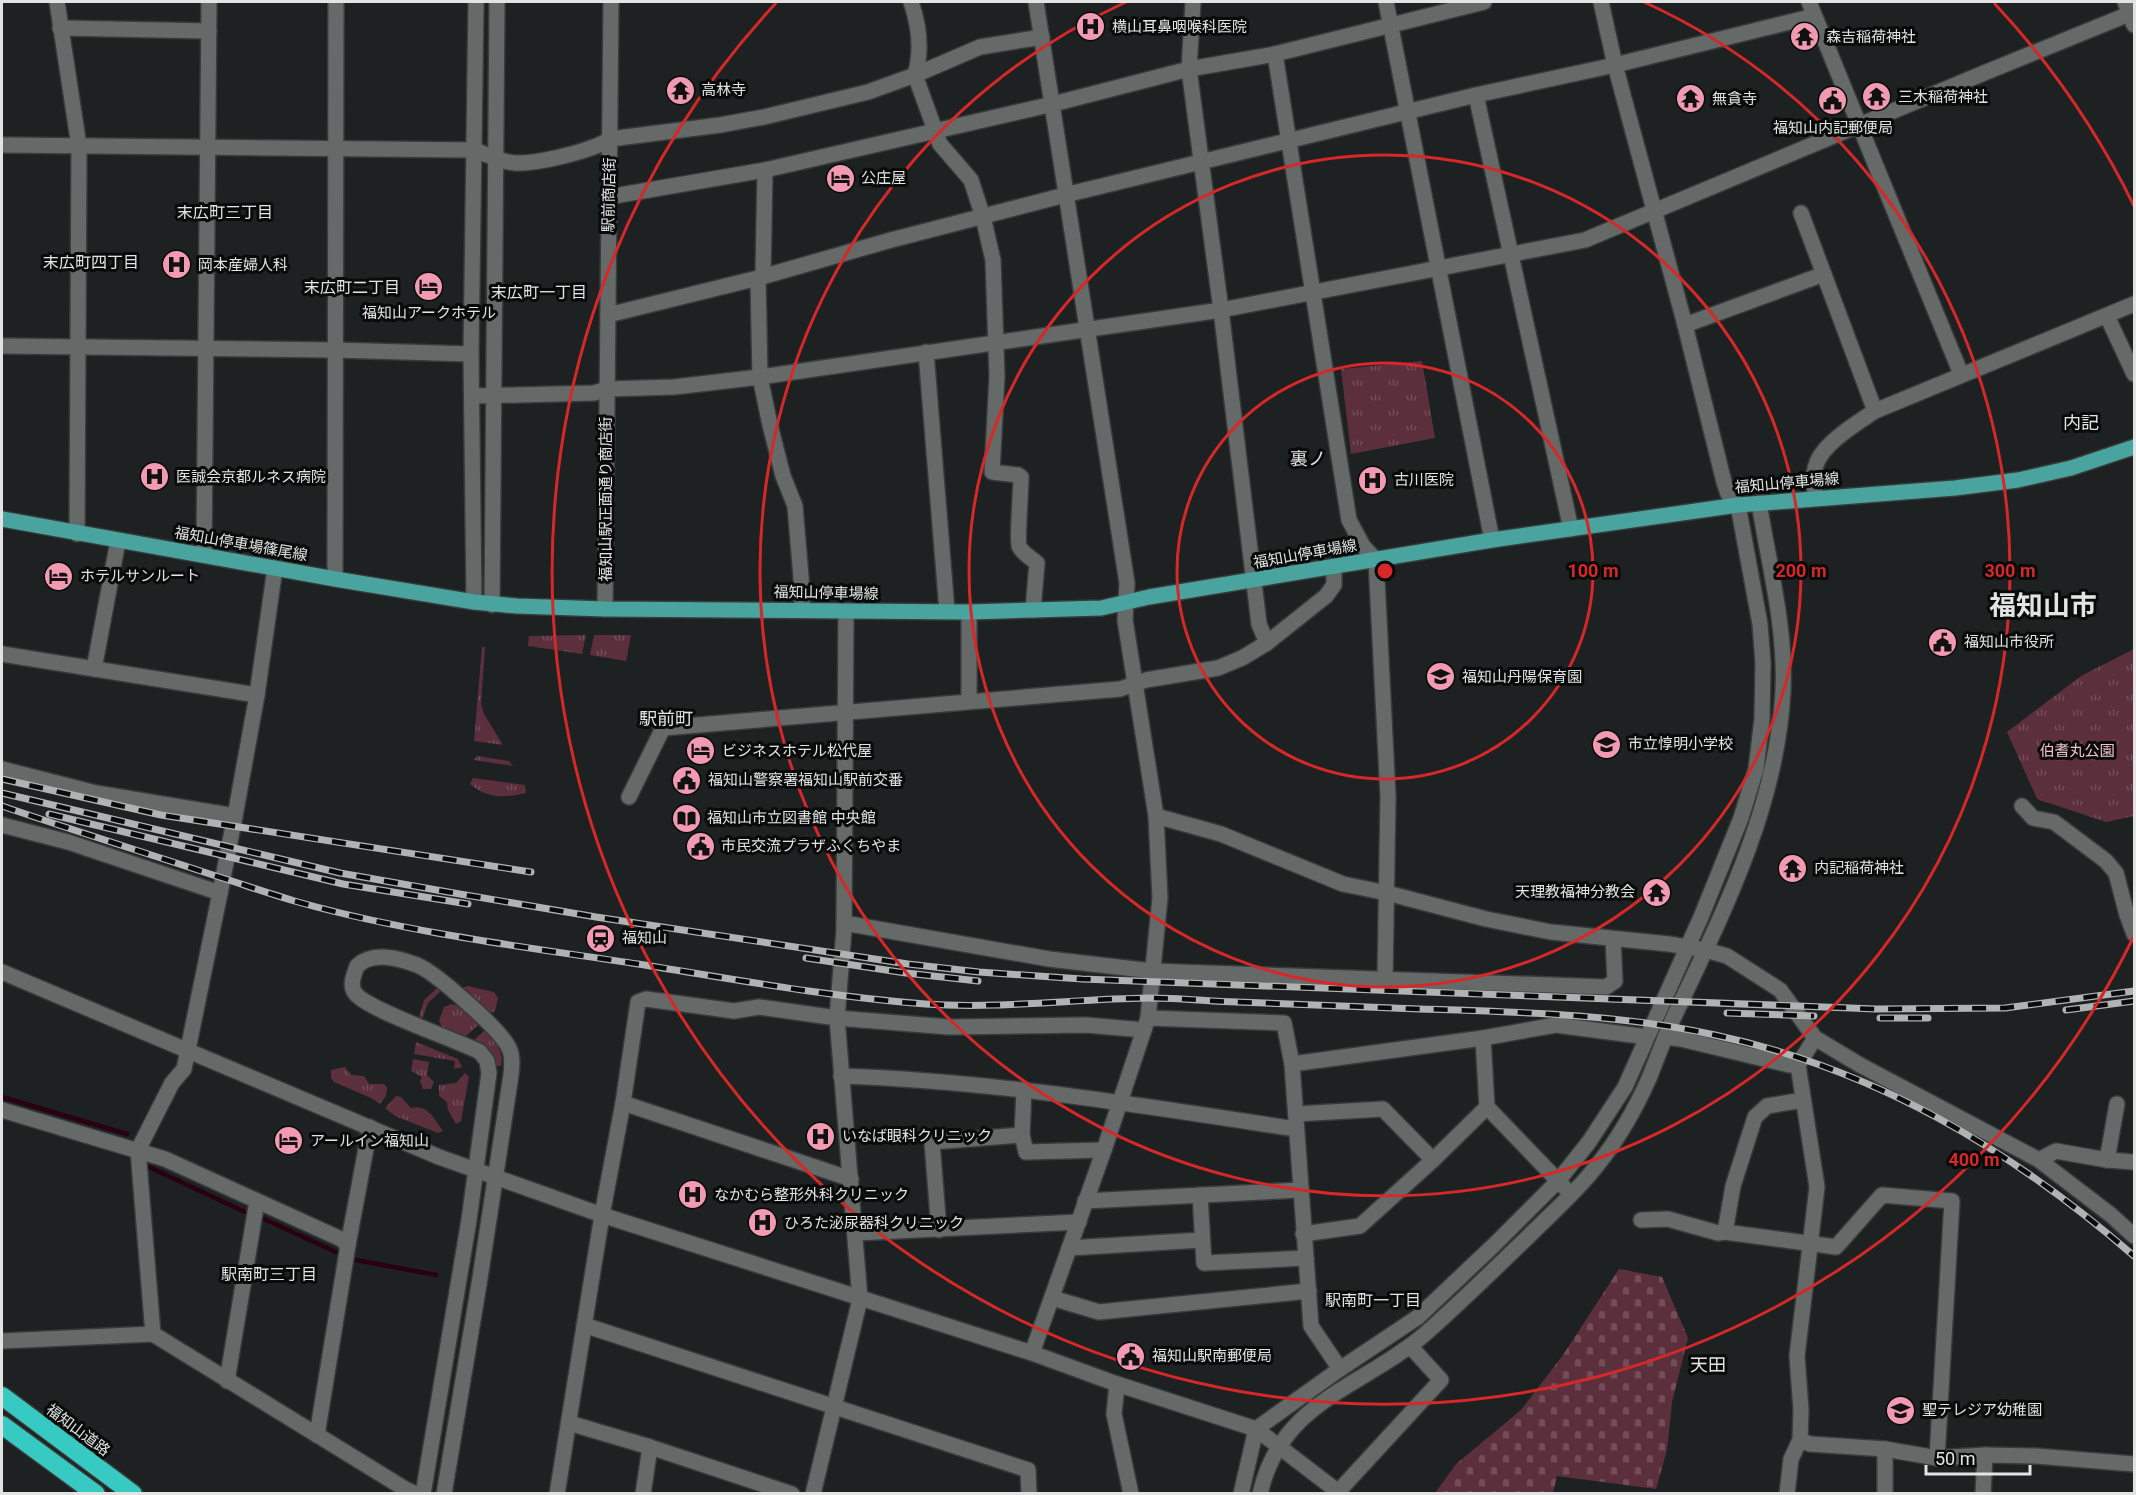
<svg xmlns="http://www.w3.org/2000/svg" width="2136" height="1495" font-family="Roboto,'Noto Sans JP',sans-serif">
	<defs>
		<pattern id="grass-tufts" width="24" height="20" patternUnits="userSpaceOnUse" patternTransform="scale(1.5)"><rect width="24" height="20" fill="#5c2f3d"/><path d="M3 7l-1-3M5 7V3M7 7l1-3M15 17l-1-3M17 17v-4M19 17l1-3" fill="none" stroke="#734d59"/></pattern>
		<pattern id="cemetery-stones" width="16" height="16" patternUnits="userSpaceOnUse" patternTransform="scale(1.5)"><rect width="16" height="16" fill="#5c2f3d"/><path d="M2 7V4a2 2 0 0 1 4 0v3zM10 15v-3a2 2 0 0 1 4 0v3z" fill="#734d59"/></pattern>
	</defs>
	<rect width="100%" height="100%" fill="#1d2121"/>
	<g fill="url(#grass-tufts)">
		<path d="M1422,361l13,77 -84,16 -10,-85z"/>
		<path d="M586,635l-4,19 -54,-8 1,-10z"/>
		<path d="M594,635h37l-5,26 -36,-6z"/>
		<path d="M482,647h3l-4,57 3,10 19,31 -29,-4z"/>
		<path d="M2134,649v167l-28,6 -69,-23 -30,-67 74,-56z"/>
		<path d="M477,756l32,5 4,5 -39,-6z"/>
		<path d="M473,778l52,7 1,8c-22,5 -38,6 -56,-9z"/>
		<path d="M468,986l26,6 4,6 -3,13 -4,2 -30,-25z"/>
		<path d="M437,988l4,3 -13,12 -6,17 -3,-2 5,-18z"/>
		<path d="M451,1004l9,2 18,14 1,4 -15,14 -21,-9 -4,-8 5,-14z"/>
		<path d="M485,1030c10,12 19,20 16,36h-5l-2,-4 -21,-21z"/>
		<path d="M416,1042l42,17 4,8 -8,2 1,-8 -41,-7z"/>
		<path d="M413,1059l16,3 -2,13 7,7 -3,7h-8l-3,-8 2,-4 -11,-6z"/>
		<path d="M345,1067l6,8 13,1 5,8h15l3,4 -1,8 -6,8 -9,-6 -37,-16 -3,-4v-8z"/>
		<path d="M465,1073l4,4 -8,44 -5,3 -8,-14 -1,-8 -8,-6v-11l17,-2z"/>
		<path d="M396,1096l5,1 10,11c17,-4 23,11 32,23l-5,2 -43,-17 -10,-8z"/>
	</g>
	<path fill="url(#cemetery-stones)" d="M1619,1269l43,8 26,61 -16,64 -5,48 -11,39 -99,-13 -4,17h-118l21,-29 65,-54 42,-55z"/>
	<g fill="none" stroke-linecap="round" stroke-linejoin="round">
		<g stroke="#290010" stroke-width="4.5">
			<path d="M2,1097l125,37"/>
			<path d="M149,1167l96,45"/>
			<path d="M264,1219l72,33"/>
			<path d="M356,1260l80,15"/>
		</g>
		<defs>
			<g id="minor">
				<path d="M57,2l22,144 -2,388"/>
				<path d="M911,2c8,23 11,49 4,73l25,69 31,36 12,37 10,43 4,116 -5,96 26,3 3,2c0,10 -4,66 -2,69 3,7 12,12 18,17l-4,47"/>
				<path d="M1193,2l-4,67 32,241 38,314 8,19"/>
				<path d="M1386,2l106,538"/>
				<path d="M1809,2l152,372"/>
				<path d="M2125,2l9,23"/>
				<path d="M60,28l149,3"/>
				<path d="M1275,54l74,466 14,26 13,14 12,236 -3,184"/>
				<path d="M1476,95l95,434"/>
				<path d="M2,145l473,5c13,5 26,12 40,13 22,1 77,-12 95,-24l110,-14 44,-8 104,-25 47,-17 65,-28 62,-10"/>
				<path d="M608,197l157,-27 288,-66 136,-35 86,-15 209,-52"/>
				<path d="M1801,213l74,198"/>
				<path d="M763,276l2,-106"/>
				<path d="M758,278l2,99 10,48 13,51 12,30 7,83v21"/>
				<path d="M608,315l150,-37 133,-38 174,-45 411,-100 139,-30 199,-49"/>
				<path d="M2107,316l27,58"/>
				<path d="M1685,325l139,-51"/>
				<path d="M2,346l333,4 136,4"/>
				<path d="M926,352l21,259"/>
				<path d="M473,396l121,-3 13,-4 67,-2 86,-10 461,-67 364,-70 399,-167 150,-61"/>
				<path d="M1815,498c0,-10 -3,-23 1,-33 6,-21 41,-42 59,-54l259,-107"/>
				<path d="M204,555l5,-553"/>
				<path d="M335,579l1,-577"/>
				<path d="M474,602l-3,-248 5,-352"/>
				<path d="M492,605l5,-603"/>
				<path d="M605,609l6,-607"/>
				<path d="M2,654l255,41"/>
				<path d="M94,669l24,-128"/>
				<path d="M969,701v-89"/>
				<path d="M659,723l4,5 457,-39 26,-9 72,-12 24,-10 25,-15 59,-47 8,-11v-17"/>
				<path d="M2,769l94,24 139,23 22,-121 18,-127"/>
				<path d="M629,797l34,-69"/>
				<path d="M2022,806l11,12 21,4 52,39 10,12 11,42 7,19"/>
				<path d="M1156,816l65,18 122,50 44,9 99,26 65,13 118,12 36,6 22,6 53,34 35,48 45,27 179,95 72,55 23,21"/>
				<path d="M2,825l66,17 152,51 -36,176 -12,14 -34,67 15,184"/>
				<path d="M220,893l15,-77"/>
				<path d="M844,923l205,36 103,12 454,16 9,-6 -2,-42"/>
				<path d="M2,972l437,185 163,58 430,138 85,31 139,45 81,62"/>
				<path d="M1148,1018l136,5 8,41 19,262 29,43"/>
				<path d="M1665,1037l16,2 108,26h9"/>
				<path d="M1483,1038l4,69 77,80"/>
				<path d="M1292,1064l191,-26 73,-13 91,12"/>
				<path d="M841,1076c153,5 304,30 455,53"/>
				<path d="M1803,1100l-36,6 -12,11 -22,69 -8,46 111,15 46,-52 70,6 -15,257"/>
				<path d="M623,1103l228,76"/>
				<path d="M2,1110l163,49 176,80 7,6"/>
				<path d="M1296,1114l87,-5 50,51"/>
				<path d="M1022,1135l4,17 78,-2"/>
				<path d="M2039,1160l17,-9 51,9 27,2"/>
				<path d="M2107,1160l10,-56"/>
				<path d="M1200,1195l4,68 102,-5"/>
				<path d="M1085,1201l216,-11"/>
				<path d="M1641,1220l27,-1 50,14 7,-1"/>
				<path d="M939,1230l-7,-88 90,-7 2,-45"/>
				<path d="M856,1233l223,-11"/>
				<path d="M1303,1234l57,-8 73,-66 54,-53"/>
				<path d="M1069,1248l133,-8"/>
				<path d="M1052,1298l47,14 210,-21"/>
				<path d="M584,1325l444,145 1,24"/>
				<path d="M2,1341l151,-7 252,155 11,5"/>
				<path d="M1032,1353l72,-203 44,-132 12,-120 -4,-82 -31,-196 2,-37 -91,-581"/>
				<path d="M227,1381l30,-180"/>
				<path d="M1117,1384l-3,30 17,80"/>
				<path d="M569,1423l81,24 142,47"/>
				<path d="M317,1435l31,-190 22,-118"/>
				<path d="M1800,1440l10,4 75,5 52,9 48,-3 51,1 98,8"/>
				<path d="M423,1494l46,-274 20,-147 -2,-12 -7,-9c-23,-12 -115,-43 -125,-59 -6,-8 -1,-18 2,-27 16,-15 41,-8 60,-1 18,7 84,65 92,83 4,8 3,18 2,27l-31,203 -36,216"/>
				<path d="M557,1494l45,-279 21,-112 15,-101 8,-3 88,12 25,-4 78,11 112,9 137,-2 58,5"/>
				<path d="M643,1494l7,-47"/>
				<path d="M813,1494l47,-195 -23,-281 7,-88 2,-318"/>
				<path d="M1241,1494l15,-65 84,-60 78,-52 76,-72 64,-64 31,-39 36,-55 76,-170 40,-99 15,-49 6,-50 1,-56 -3,-39 -22,-119 -10,-11 -4,-12 -39,-157 -70,-260 -14,-63"/>
				<path d="M1260,1494c21,-94 102,-106 165,-160 37,-33 72,-67 108,-102 21,-21 44,-41 62,-64 22,-27 41,-60 55,-92 7,-18 14,-37 22,-55 49,-104 105,-212 111,-330 3,-63 -14,-126 -24,-188"/>
				<path d="M1336,1494l105,-114 -31,-34"/>
				<path d="M1787,1494l4,-35 9,-19 1,-30 -4,-54 20,-169 -19,-122 17,-27"/>
				<path d="M1885,1494v-45"/>
				<path d="M1983,1494l2,-39"/>
			</g>
			<path id="major" d="M2,519l333,60 139,23 43,4 88,3 364,3 132,-4 48,-11 343,-57 246,-35 217,-17 63,-8 53,-12 63,-21"/>
			<g id="highway">
				<path d="M2,1396l131,98"/>
				<path d="M2,1425l94,69"/>
			</g>
		</defs>
		<use href="#minor" stroke="#383b3a" stroke-width="18"/>
		<use href="#major" stroke="#383b3a" stroke-width="18"/>
		<use href="#highway" stroke="#383b3a" stroke-width="21"/>
		<use href="#minor" stroke="#656a69" stroke-width="15"/>
		<use href="#major" stroke="#49a49f" stroke-width="15"/>
		<use href="#highway" stroke="#37cac3" stroke-width="18"/>
		<defs>
			<g id="rail">
				<path d="M2,779l159,36 370,57"/>
				<path d="M2,793l338,80 108,19 148,25 312,47 71,8 103,7 794,30 129,-1 129,-17"/>
				<path d="M2,806c70,24 141,46 211,69 29,9 57,19 85,27 111,31 227,45 340,62 95,15 191,33 287,40 75,5 149,-5 223,-6 30,0 60,3 89,4 52,2 104,4 156,6 108,4 217,4 322,27 160,34 297,115 419,221"/>
				<path d="M49,814l294,70 125,20"/>
				<path d="M806,958l100,15 72,8"/>
				<path d="M2066,1010l68,-9"/>
				<path d="M1727,1013l87,3"/>
				<path d="M1880,1018h48"/>
			</g>
		</defs>
		<use href="#rail" stroke="#b0b3b3" stroke-width="7"/>
		<use href="#rail" stroke="#090a0a" stroke-width="4.5" stroke-dasharray="14" stroke-linecap="butt"/>
	</g>
	<g fill="none" stroke="#d62828" stroke-width="3">
		<circle cx="1385" cy="571" r="208"/>
		<circle cx="1385" cy="571" r="416"/>
		<path d="M1644 2A625 625 0 1 1 1126 2"/>
		<path d="M2134 936A833 833 0 1 1 776 3M1994 3A833 833 0 0 1 2134 206"/>
	</g>
	<defs>
		<symbol id="hospital-disc" viewBox="-11 -11 22 22"><circle r="9.5" fill="#f19ab2" stroke="#090a0a"/><path d="M-5-5h3v3.5h4V-5h3V5h-3V1.5h-4V5h-3Z" fill="#111"/></symbol>
		<symbol id="temple-disc" viewBox="-11 -11 22 22"><circle r="9.5" fill="#f19ab2" stroke="#090a0a"/><path d="M0-6L5-2H3V0L6.5 2.5H4V6H1.5V3h-3V6H-4V2.5H-6.5L-3 0V-2H-5Z" fill="#111"/></symbol>
		<symbol id="civic-disc" viewBox="-11 -11 22 22"><circle r="9.5" fill="#f19ab2" stroke="#090a0a"/><path d="M-.6-6.5H3V-4.5H.6V-3L4-1V1h2V6H-6V1h2V-1L-.6-3ZM-1.2 2.5V6h2.4V2.5Z" fill="#111"/></symbol>
		<symbol id="hotel-disc" viewBox="-11 -11 22 22"><circle r="9.5" fill="#f19ab2" stroke="#090a0a"/><path d="M-6-4.5h1.5V1H6V5H4.5V3h-9V5H-6ZM-4 0a1.8 1.8 0 1 1 3.6 0ZM.5 0V-2.5h3Q6-2.5 6 0Z" fill="#111"/></symbol>
		<symbol id="school-disc" viewBox="-11 -11 22 22"><circle r="9.5" fill="#f19ab2" stroke="#090a0a"/><path d="M0-5L7-2L0 1L-7-2ZM-4 1L0 2.5L4 1V4Q0 6-4 4Z" fill="#111"/></symbol>
		<symbol id="library-disc" viewBox="-11 -11 22 22"><circle r="9.5" fill="#f19ab2" stroke="#090a0a"/><path d="M-6-4Q-3-5.5-.7-3.5V5Q-3 3-6 4ZM6-4Q3-5.5 .7-3.5V5Q3 3 6 4Z" fill="#111"/></symbol>
		<symbol id="station-disc" viewBox="-11 -11 22 22"><circle r="9.5" fill="#f19ab2" stroke="#090a0a"/><path d="M-3-6H3Q5-6 5-4V2Q5 4 3 4L4.5 6H3L1.5 4h-3L-3 6H-4.5L-3 4Q-5 4-5 2V-4Q-5-6-3-6ZM-3.5-4v3h7v-3ZM-3.5 1v1.5H-2V1ZM2 1v1.5H3.5V1Z" fill="#111"/></symbol>
	</defs>
	<g fill-rule="evenodd">
		<use href="#hospital-disc" x="1074" y="10" width="33" height="33"/>
		<use href="#temple-disc" x="1788" y="20" width="33" height="33"/>
		<use href="#temple-disc" x="664" y="74" width="33" height="33"/>
		<use href="#temple-disc" x="1860" y="80" width="33" height="33"/>
		<use href="#temple-disc" x="1674" y="82" width="33" height="33"/>
		<use href="#civic-disc" x="1816" y="84" width="33" height="33"/>
		<use href="#hotel-disc" x="824" y="162" width="33" height="33"/>
		<use href="#hospital-disc" x="160" y="248" width="33" height="33"/>
		<use href="#hotel-disc" x="412" y="270" width="33" height="33"/>
		<use href="#hospital-disc" x="138" y="460" width="33" height="33"/>
		<use href="#hospital-disc" x="1356" y="464" width="33" height="33"/>
		<use href="#hotel-disc" x="42" y="560" width="33" height="33"/>
		<use href="#civic-disc" x="1926" y="626" width="33" height="33"/>
		<use href="#school-disc" x="1424" y="660" width="33" height="33"/>
		<use href="#school-disc" x="1590" y="728" width="33" height="33"/>
		<use href="#hotel-disc" x="684" y="734" width="33" height="33"/>
		<use href="#civic-disc" x="670" y="764" width="33" height="33"/>
		<use href="#library-disc" x="670" y="802" width="33" height="33"/>
		<use href="#civic-disc" x="684" y="830" width="33" height="33"/>
		<use href="#temple-disc" x="1776" y="852" width="33" height="33"/>
		<use href="#temple-disc" x="1640" y="876" width="33" height="33"/>
		<use href="#station-disc" x="584" y="922" width="33" height="33"/>
		<use href="#hospital-disc" x="804" y="1120" width="33" height="33"/>
		<use href="#hotel-disc" x="272" y="1124" width="33" height="33"/>
		<use href="#hospital-disc" x="676" y="1178" width="33" height="33"/>
		<use href="#hospital-disc" x="746" y="1206" width="33" height="33"/>
		<use href="#civic-disc" x="1114" y="1340" width="33" height="33"/>
		<use href="#school-disc" x="1884" y="1394" width="33" height="33"/>
	</g>
	<g text-anchor="middle" dominant-baseline="central" stroke-width="6" stroke-linejoin="round" paint-order="stroke">
		<g font-size="15" fill="#e2e4e4" stroke="#090a0a" text-anchor="start">
			<text x="1112" y="27">横山耳鼻咽喉科医院</text>
			<text x="1826" y="37">森吉稲荷神社</text>
			<text x="701" y="90">高林寺</text>
			<text x="1898" y="97">三木稲荷神社</text>
			<text x="1712" y="99">無貪寺</text>
			<text x="1833" y="128" text-anchor="middle">福知山内記郵便局</text>
			<text x="861" y="178">公庄屋</text>
			<text x="198" y="265">岡本産婦人科</text>
			<text x="429" y="313" text-anchor="middle">福知山アークホテル</text>
			<text x="176" y="477">医誠会京都ルネス病院</text>
			<text x="1394" y="480">古川医院</text>
			<text x="80" y="576">ホテルサンルート</text>
			<text x="1964" y="642">福知山市役所</text>
			<text x="1462" y="677">福知山丹陽保育園</text>
			<text x="1628" y="744">市立惇明小学校</text>
			<text x="722" y="751">ビジネスホテル松代屋</text>
			<text x="708" y="780">福知山警察署福知山駅前交番</text>
			<text x="707" y="818">福知山市立図書館 中央館</text>
			<text x="721" y="846">市民交流プラザふくちやま</text>
			<text x="1814" y="868">内記稲荷神社</text>
			<text x="1635" y="892" text-anchor="end">天理教福神分教会</text>
			<text x="622" y="938">福知山</text>
			<text x="842" y="1136">いなば眼科クリニック</text>
			<text x="310" y="1141">アールイン福知山</text>
			<text x="714" y="1195">なかむら整形外科クリニック</text>
			<text x="784" y="1223">ひろた泌尿器科クリニック</text>
			<text x="1152" y="1356">福知山駅南郵便局</text>
			<text x="1922" y="1410">聖テレジア幼稚園</text>
		</g>
		<g font-size="15" fill="#e2e4e4" stroke="#090a0a">
			<text transform="translate(609 195) rotate(-89)">駅前商店街</text>
			<text transform="translate(1787 483) rotate(-5)">福知山停車場線</text>
			<text transform="translate(606 499) rotate(-90)">福知山駅正面通り商店街</text>
			<text transform="translate(241 544) rotate(10)">福知山停車場篠尾線</text>
			<text transform="translate(1305 554) rotate(-10)">福知山停車場線</text>
			<text transform="translate(826 593) rotate(1)">福知山停車場線</text>
			<text transform="translate(78 1430) rotate(37)">福知山道路</text>
		</g>
		<g font-size="15" fill="#f5c1ce" stroke="#090a0a">
			<text x="2077" y="751">伯耆丸公園</text>
		</g>
		<g font-size="16" fill="#e2e4e4" stroke="#090a0a">
			<text x="225" y="212">末広町三丁目</text>
			<text x="91" y="262">末広町四丁目</text>
			<text x="352" y="287">末広町二丁目</text>
			<text x="539" y="292">末広町一丁目</text>
			<text x="269" y="1274">駅南町三丁目</text>
			<text x="1373" y="1300">駅南町一丁目</text>
		</g>
		<g font-size="18" fill="#e2e4e4" stroke="#090a0a">
			<text x="2081" y="422">内記</text>
			<text x="1308" y="458">裏ノ</text>
			<text x="666" y="718">駅前町</text>
			<text x="1708" y="1364">天田</text>
		</g>
		<g font-size="27" font-weight="bold" fill="#e2e4e4" stroke="#090a0a">
			<text x="2043" y="606">福知山市</text>
		</g>
	</g>
	<circle cx="1385" cy="571" r="9" fill="#d62828" stroke="#090a0a" stroke-width="3"/>
	<g font-size="18" text-anchor="middle" font-weight="bold" fill="#d62828" stroke="#090a0a" stroke-width="6" stroke-linejoin="round" paint-order="stroke">
		<text x="1593" y="577">100 m</text>
		<text x="1801" y="577">200 m</text>
		<text x="2010" y="577">300 m</text>
		<text x="1974" y="1166">400 m</text>
	</g>
	<rect width="2136" height="1495" fill="none" stroke="#e2e4e4" stroke-width="6"/>
	<path d="M1926 1465v9h104v-9" fill="none" stroke="#e2e4e4" stroke-width="3"/>
	<text x="1935" y="1465" font-size="18" fill="#e2e4e4" stroke="#090a0a" stroke-width="4.5" paint-order="stroke">50 m</text>
</svg>
